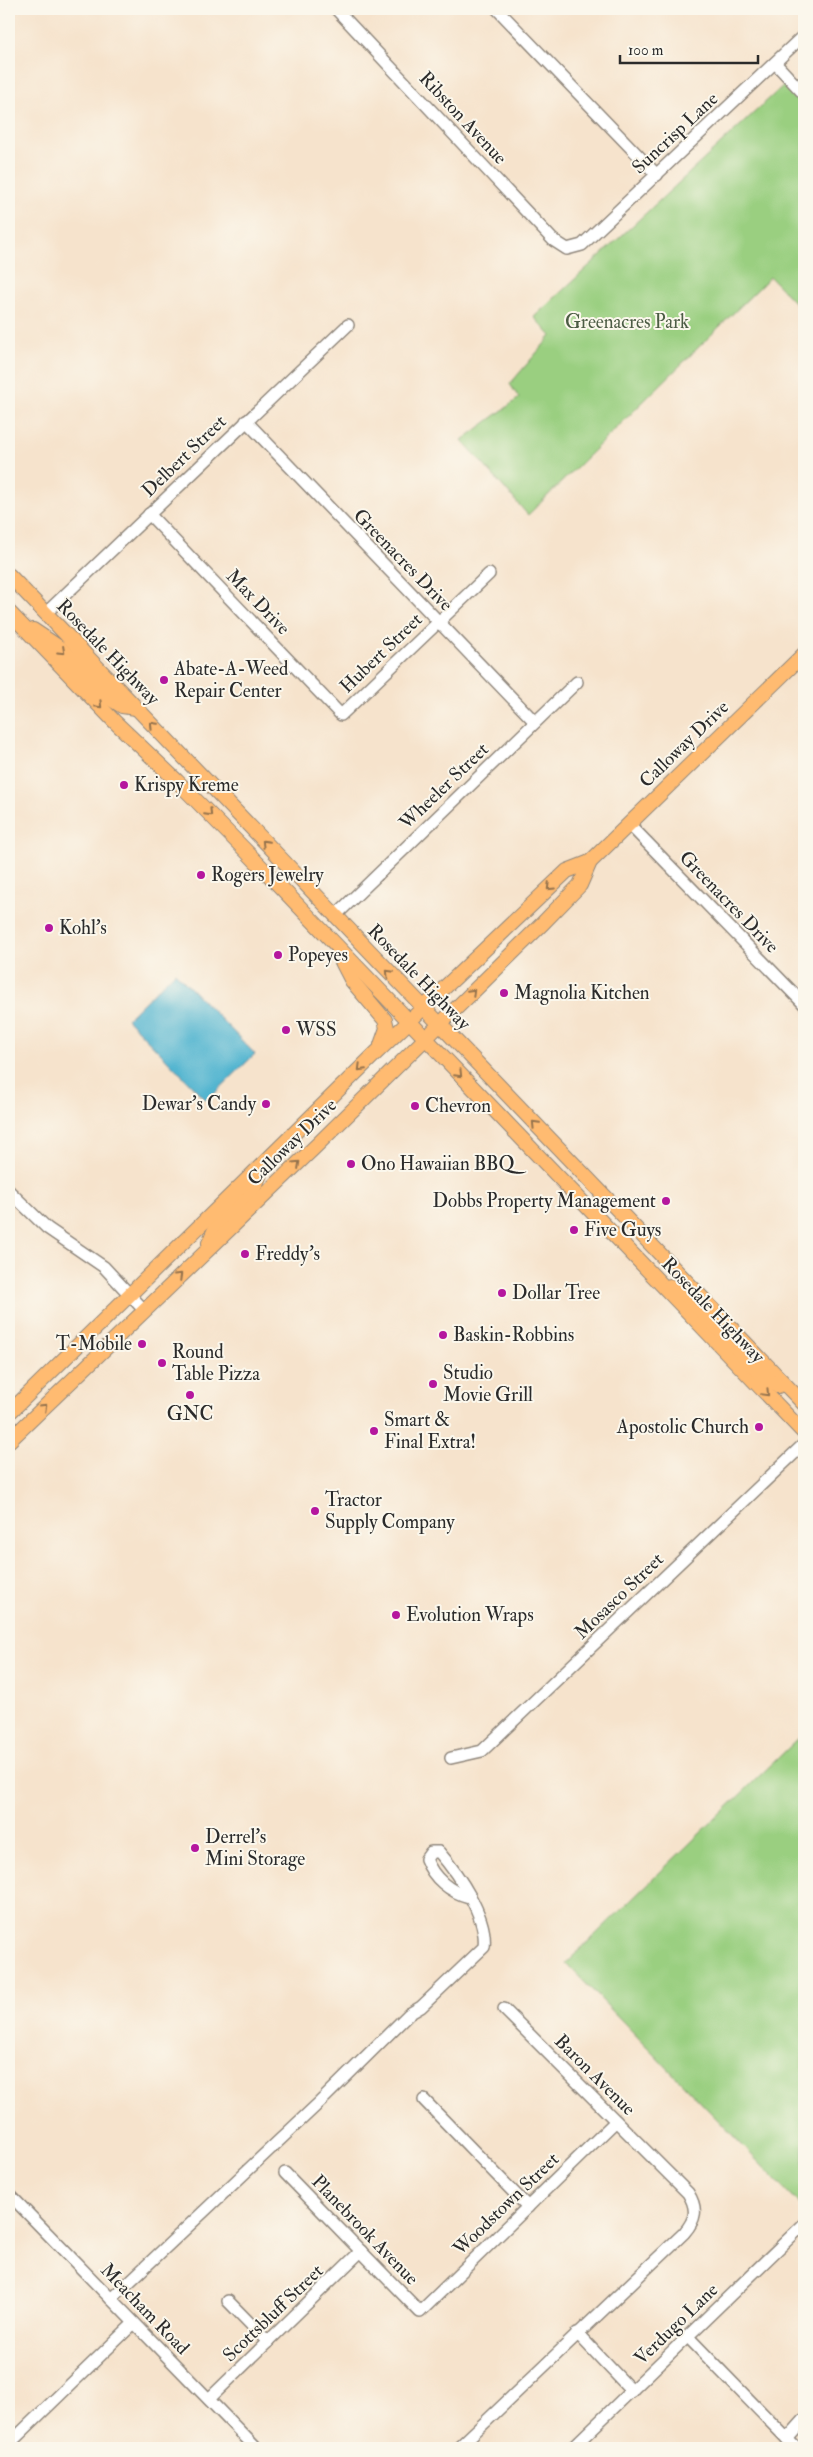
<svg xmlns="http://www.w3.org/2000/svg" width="813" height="2457" font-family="'IM FELL Double Pica',serif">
	<rect width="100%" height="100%" fill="#fbf7ec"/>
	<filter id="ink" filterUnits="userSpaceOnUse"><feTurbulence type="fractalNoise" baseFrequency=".02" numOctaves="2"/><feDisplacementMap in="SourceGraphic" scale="10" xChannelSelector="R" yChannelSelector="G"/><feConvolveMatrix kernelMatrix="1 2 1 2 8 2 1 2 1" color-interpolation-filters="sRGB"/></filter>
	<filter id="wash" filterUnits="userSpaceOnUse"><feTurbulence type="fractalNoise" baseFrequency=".0096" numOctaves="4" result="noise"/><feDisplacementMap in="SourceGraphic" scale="20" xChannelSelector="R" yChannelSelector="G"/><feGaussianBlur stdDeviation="1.12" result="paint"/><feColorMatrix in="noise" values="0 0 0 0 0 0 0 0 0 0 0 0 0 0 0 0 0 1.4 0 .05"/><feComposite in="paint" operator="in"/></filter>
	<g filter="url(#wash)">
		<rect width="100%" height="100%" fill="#f6e3cc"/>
		<g fill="#9acf80" stroke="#627d56">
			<path d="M785,84l19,20v208l-34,-35 -242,238 -66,-75 57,-42 -9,-14 41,-48 -17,-19z"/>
			<path d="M804,1733v476l-238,-246z"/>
		</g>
		<path fill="#52b5d0" stroke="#3e707e" d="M175,972l80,82 -48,47 -80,-82z"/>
	</g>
	<g filter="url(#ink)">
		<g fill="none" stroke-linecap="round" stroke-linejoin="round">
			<defs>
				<g id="minor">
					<path d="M336,9l217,231 14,9 15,-4 222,-210"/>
					<path d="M497,9l160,166"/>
					<path d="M775,63l29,31"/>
					<path d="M246,421l289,301"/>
					<path d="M149,514l192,201 148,-141"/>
					<path d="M46,613l302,-288"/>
					<path d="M629,824l175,180"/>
					<path d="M335,916l242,-234"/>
					<path d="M9,1191l38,37 57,39 40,43"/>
					<path d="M451,1758l31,-7 322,-307"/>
					<path d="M424,2100l104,107"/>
					<path d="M285,2173l135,139 196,-191"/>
					<path d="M9,2194l247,254"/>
					<path d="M111,2299l209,-197 89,-88 12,-7 63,-60c4,-30 -26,-73 -45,-95h-8l-5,7c7,19 24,33 43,38"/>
					<path d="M228,2301l40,41"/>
					<path d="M577,2333l55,58"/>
					<path d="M688,2337l108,111"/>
					<path d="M209,2399l152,-148"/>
					<path d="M787,2439l17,-19"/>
					<path d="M9,2444l125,-121"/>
					<path d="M458,2448l226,-215c12,-14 14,-24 4,-40l-184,-184"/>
					<path d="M572,2448l232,-224"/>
				</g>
				<g id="major">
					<path d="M9,575l795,829"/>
					<path d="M9,612l106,110 62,59 69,70 558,582"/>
					<path d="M33,630l27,18 51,51 11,7 14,2"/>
					<path d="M338,954l14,27 33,39 2,8 -6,17"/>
					<path d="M209,1243c3,-7 6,-16 11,-21 17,-20 36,-26 41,-53"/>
					<path d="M670,1286l10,4 10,9 71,75 17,12"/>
					<path d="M9,1413l367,-360 191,-182 23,-9"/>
					<path d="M9,1441l309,-297 224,-220 38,-39 10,-23 214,-208"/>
				</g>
			</defs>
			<use href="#minor" stroke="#90877c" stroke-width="14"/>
			<use href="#major" stroke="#90877c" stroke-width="16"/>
			<use href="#minor" stroke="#fff" stroke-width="11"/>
			<use href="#major" stroke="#ffbb71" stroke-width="14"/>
		</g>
		<defs><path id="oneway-chevron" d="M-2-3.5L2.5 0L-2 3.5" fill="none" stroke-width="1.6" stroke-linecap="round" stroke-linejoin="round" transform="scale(1.25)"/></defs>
		<g stroke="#95734e">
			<use href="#oneway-chevron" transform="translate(62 651) rotate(43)"/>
			<use href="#oneway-chevron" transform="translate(99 705) rotate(46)"/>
			<use href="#oneway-chevron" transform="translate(153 725) rotate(-134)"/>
			<use href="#oneway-chevron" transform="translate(209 813) rotate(46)"/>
			<use href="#oneway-chevron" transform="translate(265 843) rotate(-134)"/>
			<use href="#oneway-chevron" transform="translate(550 887) rotate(136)"/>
			<use href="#oneway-chevron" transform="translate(389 973) rotate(-134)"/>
			<use href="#oneway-chevron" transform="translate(472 992) rotate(-45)"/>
			<use href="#oneway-chevron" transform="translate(361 1068) rotate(135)"/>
			<use href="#oneway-chevron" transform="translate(459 1074) rotate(46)"/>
			<use href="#oneway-chevron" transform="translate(535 1124) rotate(-134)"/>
			<use href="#oneway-chevron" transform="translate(297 1164) rotate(-43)"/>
			<use href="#oneway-chevron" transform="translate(179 1276) rotate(-44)"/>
			<use href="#oneway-chevron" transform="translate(766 1393) rotate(46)"/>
			<use href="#oneway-chevron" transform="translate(44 1407) rotate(-44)"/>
		</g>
	</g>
	<g fill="#b5179e" stroke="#fbf7ec" stroke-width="2">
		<circle cx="164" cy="680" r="5"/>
		<circle cx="124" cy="785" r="5"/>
		<circle cx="201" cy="875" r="5"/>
		<circle cx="49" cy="928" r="5"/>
		<circle cx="278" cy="955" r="5"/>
		<circle cx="504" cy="993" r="5"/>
		<circle cx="286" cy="1030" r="5"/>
		<circle cx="266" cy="1104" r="5"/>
		<circle cx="415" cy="1106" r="5"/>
		<circle cx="351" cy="1164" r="5"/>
		<circle cx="666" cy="1201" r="5"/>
		<circle cx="574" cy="1230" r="5"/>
		<circle cx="245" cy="1254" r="5"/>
		<circle cx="502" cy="1293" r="5"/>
		<circle cx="443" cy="1335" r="5"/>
		<circle cx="142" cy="1344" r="5"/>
		<circle cx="162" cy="1363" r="5"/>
		<circle cx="433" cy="1384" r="5"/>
		<circle cx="190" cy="1395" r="5"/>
		<circle cx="759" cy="1427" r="5"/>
		<circle cx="374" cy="1431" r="5"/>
		<circle cx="315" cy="1511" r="5"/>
		<circle cx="396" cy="1615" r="5"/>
		<circle cx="195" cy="1848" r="5"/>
	</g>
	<g text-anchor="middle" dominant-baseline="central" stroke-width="4" stroke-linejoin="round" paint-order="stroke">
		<g font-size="19" fill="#2b2b2b" stroke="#fbf7ec">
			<text transform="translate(463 118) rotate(47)">Ribston Avenue</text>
			<text transform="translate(675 133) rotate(-43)">Suncrisp Lane</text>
			<text transform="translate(184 456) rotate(-44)">Delbert Street</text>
			<text transform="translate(403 560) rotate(46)">Greenacres Drive</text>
			<text transform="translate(258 602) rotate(46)">Max Drive</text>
			<text transform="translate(108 652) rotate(46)">Rosedale Highway</text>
			<text transform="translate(381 653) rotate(-44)">Hubert Street</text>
			<text transform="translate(684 744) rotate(-44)">Calloway Drive</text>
			<text transform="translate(444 786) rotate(-44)">Wheeler Street</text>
			<text transform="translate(729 902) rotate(46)">Greenacres Drive</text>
			<text transform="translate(419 977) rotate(46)">Rosedale Highway</text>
			<text transform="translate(292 1142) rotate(-44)">Calloway Drive</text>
			<text transform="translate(713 1310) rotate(46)">Rosedale Highway</text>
			<text transform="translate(619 1596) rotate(-44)">Mosasco Street</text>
			<text transform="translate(595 2075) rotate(45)">Baron Avenue</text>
			<text transform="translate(506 2204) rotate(-44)">Woodstown Street</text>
			<text transform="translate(365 2230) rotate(46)">Planebrook Avenue</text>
			<text transform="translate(145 2309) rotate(46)">Meacham Road</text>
			<text transform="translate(273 2313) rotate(-44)">Scottsbluff Street</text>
			<text transform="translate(676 2324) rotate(-44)">Verdugo Lane</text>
		</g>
		<g font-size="19" fill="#4c5c44" stroke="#fbf7ec">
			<text x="627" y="322">Greenacres Park</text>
		</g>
		<g font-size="19" fill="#2b2b2b" stroke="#fbf7ec" text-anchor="start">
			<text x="174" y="669">Abate-A-Weed<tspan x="174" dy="22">Repair Center</tspan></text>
			<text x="134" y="785">Krispy Kreme</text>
			<text x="211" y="875">Rogers Jewelry</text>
			<text x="59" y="928">Kohl's</text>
			<text x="288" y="955">Popeyes</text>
			<text x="514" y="993">Magnolia Kitchen</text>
			<text x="296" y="1030">WSS</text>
			<text x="256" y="1104" text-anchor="end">Dewar's Candy</text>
			<text x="425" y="1106">Chevron</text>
			<text x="361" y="1164">Ono Hawaiian BBQ</text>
			<text x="656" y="1201" text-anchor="end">Dobbs Property Management</text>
			<text x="584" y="1230">Five Guys</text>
			<text x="255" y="1254">Freddy's</text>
			<text x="512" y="1293">Dollar Tree</text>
			<text x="453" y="1335">Baskin-Robbins</text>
			<text x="132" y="1344" text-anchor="end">T-Mobile</text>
			<text x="172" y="1352">Round<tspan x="172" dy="22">Table Pizza</tspan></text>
			<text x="443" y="1373">Studio<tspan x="443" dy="22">Movie Grill</tspan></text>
			<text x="190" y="1414" text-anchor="middle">GNC</text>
			<text x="384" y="1420">Smart &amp;<tspan x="384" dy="22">Final Extra!</tspan></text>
			<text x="749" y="1427" text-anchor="end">Apostolic Church</text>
			<text x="325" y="1500">Tractor<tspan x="325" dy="22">Supply Company</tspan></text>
			<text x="406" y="1615">Evolution Wraps</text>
			<text x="205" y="1837">Derrel's<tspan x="205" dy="22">Mini Storage</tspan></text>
		</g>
	</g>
	<rect width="813" height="2457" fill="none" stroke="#fbf7ec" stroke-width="30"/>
	<path d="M620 55v8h138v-8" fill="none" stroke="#2b2b2b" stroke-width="2.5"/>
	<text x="628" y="55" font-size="15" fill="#2b2b2b" stroke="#fbf7ec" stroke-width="4" paint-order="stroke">100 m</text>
</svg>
